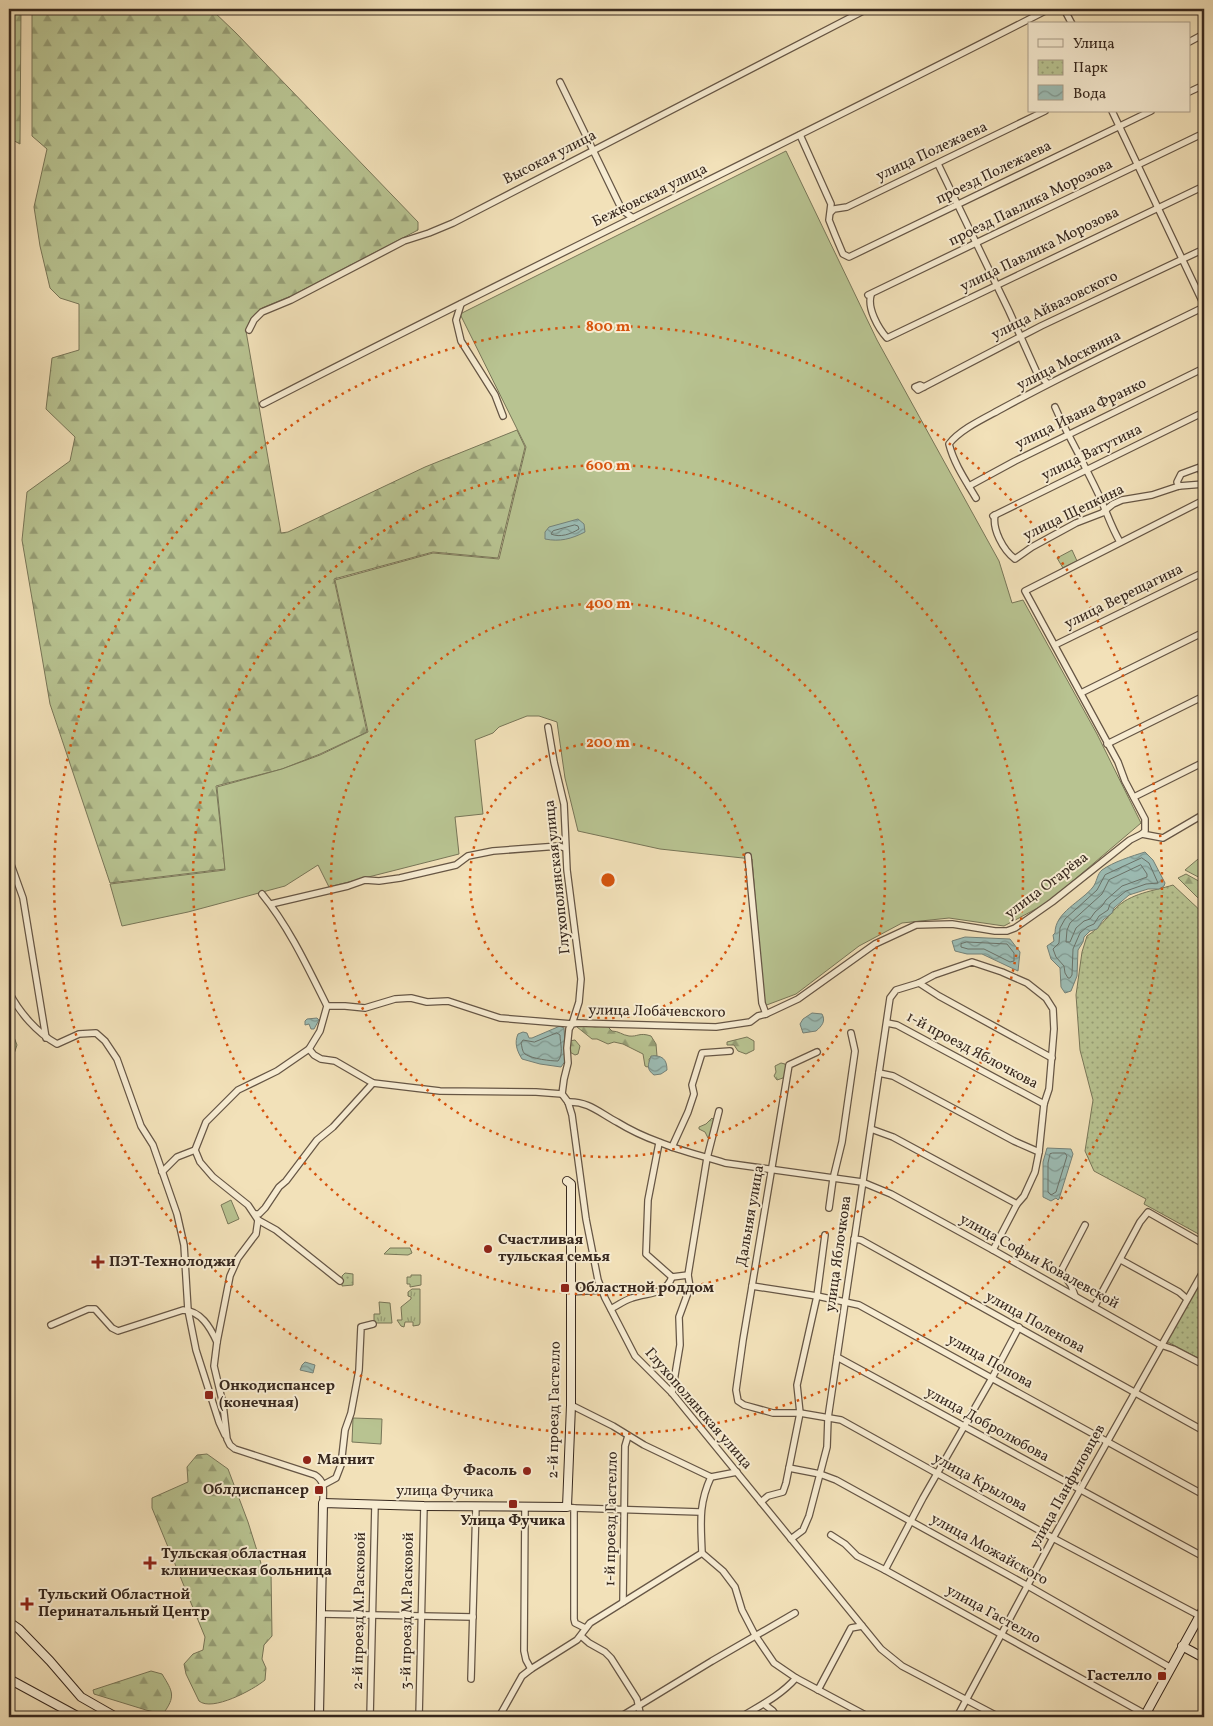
<svg xmlns="http://www.w3.org/2000/svg" width="1213" height="1726" font-family="Vollkorn,serif">
	<defs>
		<pattern id="grass-tufts" width="24" height="20" patternUnits="userSpaceOnUse" patternTransform="scale(1.25)"><rect width="24" height="20" fill="#b8c391"/><path d="M3 7l-1-3M5 7V3M7 7l1-3M15 17l-1-3M17 17v-4M19 17l1-3" fill="none" stroke="#969e76"/></pattern>
		<pattern id="forest-firs" width="22" height="20" patternUnits="userSpaceOnUse" patternTransform="scale(1.25)"><rect width="22" height="20" fill="#b8c391"/><path d="M5 1l3.5 6h-7zM16 11l3.5 6h-7z" fill="#969e76"/></pattern>
		<pattern id="park-dots" width="8" height="8" patternUnits="userSpaceOnUse" patternTransform="scale(1.25)"><rect width="8" height="8" fill="#b8c391"/><path d="M2 2h.1M6 6h.1" fill="none" stroke="#969e76" stroke-width="1.8" stroke-linecap="round"/></pattern>
		<pattern id="water-waves" width="16" height="10" patternUnits="userSpaceOnUse" patternTransform="scale(1.25)"><rect width="16" height="10" fill="#9cbcb4"/><path d="M0 5q4-4 8 0t8 0" fill="none" stroke="#809992"/></pattern>
	</defs>
	<rect width="100%" height="100%" fill="#f2e1b9"/>
	<filter id="stains"><feTurbulence type="fractalNoise" baseFrequency=".004" numOctaves="4"/><feColorMatrix values="0 0 0 0 .2 0 0 0 0 .09 0 0 0 0 .02 0 0 0 .5 -.17"/></filter>
	<radialGradient id="worn" r=".72"><stop offset=".6" stop-color="#630" stop-opacity="0"/><stop offset="1" stop-color="#630" stop-opacity=".3"/></radialGradient>
	<g fill="url(#grass-tufts)" stroke="#787658">
		<path d="M9,1024l8,21 -8,24z"/>
		<path d="M390,1248h20l2,5 -4,2 -24,-1z"/>
		<path d="M411,1275h10v10l-11,2v-3h-3v-7h4z"/>
		<path d="M412,1289h8v34l-1,2 -6,1v-4h-8l-1,5 -3,-1 -4,-6h5l-1,-13 10,-8v-2l-3,-1v-4z"/>
		<path d="M379,1302l11,1 2,20h-18v-9h6z"/>
	</g>
	<g fill="url(#forest-firs)" stroke="#787658">
		<path d="M9,9h12l-1,135 -11,-6z"/>
		<path d="M32,9h179l25,24 182,189v8l-127,66 -29,12 -11,10 -5,13 35,202 7,-1 137,-65 92,-37 8,17 -27,111 -65,-6 -99,27 33,153 -47,22 -38,15 -66,17 9,83 -115,14 -60,-179 -28,-164 5,-48 43,-31 5,-24 -29,-28 6,-51 27,-8v-46l-19,-6 -10,-10 -10,-42 -6,-39 13,-58 -15,-13z"/>
		<path d="M1204,854v26l-19,-10z"/>
		<path d="M1186,874l18,10v20l-26,-26z"/>
		<path d="M579,1024l16,3 12,-1 5,5c7,0 10,4 17,5 9,1 10,-4 22,0l5,8 1,12h-4l-4,3 1,7 -3,1 -2,-1 -2,-12 -20,-10 -9,-2 -6,2 -11,-5h-5l-15,-12z"/>
		<path d="M562,1036l7,5 6,-1 5,6 -2,8 -3,1 -7,-4z"/>
		<path d="M747,1037l7,4v9l-8,4 -8,-3 -4,-6h-7v-3z"/>
		<path d="M781,1063l4,1 2,7 -4,7 -6,2 -3,-4 2,-4 -1,-6z"/>
		<path d="M712,1118l3,4 -3,14 -4,2 -3,-6 -6,-3v-2l7,-3z"/>
		<path d="M207,1454l21,15 20,53 16,51 7,-1 1,64 -8,9 -2,14 4,9 -1,12c-12,10 -53,32 -66,21l-13,-27 -2,-10 9,-10 10,-4 2,-13 -53,-129v-10l36,-16 -1,-15 10,-12z"/>
		<path d="M151,1671l11,3c11,18 14,22 1,40l-17,-4 -52,-16 -1,-4z"/>
	</g>
	<g fill="url(#park-dots)" stroke="#787658">
		<path d="M1173,885l31,29v323l-60,-33 2,-5 -52,-28 -9,-20 8,-51 -13,-50 -4,-55 6,-43 5,-16c11,-7 19,-17 28,-27 15,-16 39,-18 58,-24z"/>
		<path d="M345,1273l8,1v11l-11,1v-10z"/>
		<path d="M1204,1276v85l-38,-20z"/>
	</g>
	<g fill="#b8c391" stroke="#787658">
		<path d="M786,151l91,189 122,221 13,42 11,-3 74,134 44,89 -94,80 -43,23 -55,-8 -47,5 -43,23 -63,48 -32,12 -12,-147 -92,-10 -82,-18 -13,-53 -8,-56 -18,-6h-12l-28,11 -6,6 -18,7 8,74 -28,3 4,37 -130,33 -11,-22 -33,21 -97,26 -66,14 -12,-42 115,-14 -8,-83 65,-18 38,-14 48,-23 -33,-152 98,-27 66,6 27,-112 -66,-133z"/>
		<path d="M1072,550l5,11 -14,7 -6,-10z"/>
		<path d="M231,1200l8,19 -11,5 -7,-19z"/>
		<path d="M353,1418l29,1 -1,25 -29,-2z"/>
	</g>
	<g fill="url(#water-waves)" stroke="#748178">
		<path d="M578,519l6,5 1,8c-14,7 -25,10 -40,7v-7l4,-5z"/>
		<path d="M1145,852l8,8 12,23 -1,3 -5,3h-11l-19,6 -15,13 -2,5 -9,7 -6,9 -7,2 -6,6 -1,5 -5,8 -1,26 -6,15 -6,2 -4,-6 -1,-19 -9,-9 -4,-13 7,-5 -1,-6 2,-2c0,-21 26,-31 38,-46 4,-5 4,-13 9,-17 11,-8 30,-14 43,-18z"/>
		<path d="M965,937l45,2 10,13 -2,19 -36,-17h-15l-12,-3 -3,-10z"/>
		<path d="M812,1013l10,1c4,7 0,12 -6,17l-13,2 -3,-9 3,-5z"/>
		<path d="M317,1018l2,2 -5,9h-3l-2,-5 -4,1v-4l2,-2z"/>
		<path d="M560,1026l4,2 2,32 -5,7 -21,-3 -18,-5c-5,-8 -8,-16 -4,-25l5,-2 4,1 2,5h3z"/>
		<path d="M651,1056c11,-1 16,3 16,14l-6,4 -7,1c-8,-6 -6,-10 -3,-19z"/>
		<path d="M1047,1148l24,1 2,5 -14,45 -1,1 -2,-2 -5,3 -8,-4v-35z"/>
		<path d="M305,1362l10,3 -2,8 -13,-3 2,-5z"/>
	</g>
	<g fill="none" stroke-linecap="round" stroke-linejoin="round">
		<g stroke="#6a7269" stroke-width="1">
			<path d="M575,525l3,1 1,3c-8,5 -19,9 -28,5l2,-3z"/>
			<path d="M1142,858l7,5 9,20 -12,1 -20,7 -16,13 -2,6 -9,6 -5,8 -7,3 -7,6 -7,16 -1,26 -2,3h-2l-3,-5 -1,-7 -8,-9 -3,-8 6,-6 1,-15 5,-9 32,-29 8,-15z"/>
			<path d="M1141,865l6,9v3l-25,9 -16,14 -4,6 -7,6 -5,7 -6,2 -8,7 -6,14h-4l1,-12 3,-7 32,-29 7,-14z"/>
			<path d="M967,942l40,2 7,9v8l-4,1 -26,-13h-16l-7,-2v-3z"/>
			<path d="M557,1033l3,2c0,8 4,19 -2,26 -7,0 -26,-2 -33,-7 -3,-2 -3,-8 -4,-11l2,-3 11,2z"/>
			<path d="M1053,1153h12l2,3 -11,36 -5,3 -3,-3v-29l2,-9z"/>
		</g>
		<defs>
			<g id="street">
				<path d="M1064,9l8,15"/>
				<path d="M1189,42l15,-8"/>
				<path d="M560,82l62,128 11,8"/>
				<path d="M1189,92l15,-7"/>
				<path d="M1112,111l92,194"/>
				<path d="M800,135l31,69 -2,16 6,15 8,19 6,3 302,-146"/>
				<path d="M938,164l71,147 28,62 10,10"/>
				<path d="M831,212l3,-3 13,-2 198,-96"/>
				<path d="M868,295l336,-162"/>
				<path d="M871,295c-4,13 7,33 16,43l317,-152"/>
				<path d="M461,304l-5,16 5,21 34,54 8,21"/>
				<path d="M249,330l5,-10 8,-8 29,-12 113,-59 25,-8 24,-10 414,-214"/>
				<path d="M924,387l-4,-2 -5,2 3,3 123,-64 163,-77"/>
				<path d="M263,404c260,-134 525,-261 786,-395"/>
				<path d="M1055,407c9,21 21,41 31,62 6,12 13,25 18,38 5,12 9,23 16,35"/>
				<path d="M969,486l46,-25 189,-93"/>
				<path d="M1179,486l-2,-4 4,-8 19,-7 4,13"/>
				<path d="M976,498c-10,-17 -22,-34 -27,-54 11,-15 38,-27 54,-36 66,-36 134,-68 201,-101"/>
				<path d="M995,515c-3,14 8,35 20,44l17,-12 44,-24 26,-10 11,-9 9,-4 30,-5 27,-9 25,-2"/>
				<path d="M993,516l211,-104"/>
				<path d="M1055,645l149,-73"/>
				<path d="M1081,693l123,-61"/>
				<path d="M1107,744l97,-48"/>
				<path d="M1134,797l70,-35"/>
				<path d="M1142,834l3,-3v-12l-20,-38 -7,-19 -93,-171 179,-91"/>
				<path d="M748,856l14,147 4,11 -8,2 -8,6 -34,5 -139,-4 -5,1 -3,5 -2,19 1,15 -4,16 -2,15 6,8 4,13 14,104 12,61 7,18 30,58 37,37 209,256 21,17 97,51"/>
				<path d="M9,859l14,39 23,140"/>
				<path d="M9,873v14"/>
				<path d="M262,894c27,33 46,74 65,112l-7,25 -11,18 -32,22 -39,19 -32,32 -11,28 5,12 13,15 35,28 10,15 -2,14 -18,24 -8,18 -13,66 -3,24 9,38 4,35 3,6 5,4 80,26c11,7 8,16 8,28"/>
				<path d="M271,904l77,-18 17,-6 14,1 21,-3 56,-13 12,-9 25,-5 66,-5 6,2"/>
				<path d="M919,983l20,13 113,62"/>
				<path d="M9,992c10,20 28,41 48,52l22,-10 17,-1 9,8 12,18 24,67 12,19 24,69 7,31 4,65 8,40 23,72 6,13"/>
				<path d="M327,1006h18l20,2 30,-9 16,-1 16,4 21,-1 52,17 72,6 7,-22 2,-23 -14,-109 -3,-66 -10,-42 -6,-35"/>
				<path d="M766,1014l32,-15 77,-55 41,-19 36,-1 43,7h12l8,-3 37,-26 78,-62 12,-6 21,4 41,-24"/>
				<path d="M887,1023l10,2 147,79"/>
				<path d="M309,1049l5,6 7,4 14,2 38,22 67,8 96,1 26,2"/>
				<path d="M817,1052l-28,13 -46,275 -7,50 2,11 6,4 29,8h27l41,7 212,118 147,78"/>
				<path d="M879,1073l14,3 121,65 25,11"/>
				<path d="M568,1102c20,-1 32,11 49,20 13,8 28,15 42,20 21,9 44,14 66,21l137,19 29,12 102,56 168,95 12,4 31,16"/>
				<path d="M871,1129l22,8 124,67"/>
				<path d="M659,1143l-11,57 -2,54 26,23 16,-2"/>
				<path d="M672,1147l16,-35 6,-18 -2,-9 10,-32 28,-2"/>
				<path d="M162,1172l15,-15 18,-7"/>
				<path d="M829,1208l4,-29 9,-37 13,-91 -4,-18"/>
				<path d="M255,1214h4l6,-6 14,-21 7,-6 31,-41 16,-13 40,-44"/>
				<path d="M258,1220l18,10 64,51"/>
				<path d="M854,1239l7,1 343,191"/>
				<path d="M1121,1260l58,32 8,7"/>
				<path d="M752,1286l65,10 42,9 345,190"/>
				<path d="M570,1292l32,-2"/>
				<path d="M1075,1296l-4,-11 -10,-14 24,-46"/>
				<path d="M1094,1307l46,-85 8,-10 56,32"/>
				<path d="M611,1309c7,-4 14,-9 21,-11 16,-6 33,-2 40,-21"/>
				<path d="M51,1325l37,-16h7l17,19 6,3 65,-21c18,1 27,17 34,32"/>
				<path d="M837,1357l367,200"/>
				<path d="M672,1393l8,-48 -1,-28 11,-30 -2,-12 19,-117 12,-47"/>
				<path d="M571,1405l42,21 31,19 67,32 26,-5"/>
				<path d="M789,1468l31,6 16,6 192,106 143,82"/>
				<path d="M711,1477c-13,28 -10,47 -9,76l21,18 12,16 7,23 13,25 19,28 22,15"/>
				<path d="M323,1485l13,-7 5,-13 4,-35 6,-17 8,-43 2,-43 12,-3"/>
				<path d="M761,1502l7,-6 15,-4 3,-9 14,-70 -3,-28 20,-89 8,-61"/>
				<path d="M525,1507l-1,144 2,9 5,9"/>
				<path d="M567,1507l7,1v111l1,4 10,5"/>
				<path d="M574,1508l126,4"/>
				<path d="M831,1535l14,9 12,12 28,14 260,144"/>
				<path d="M791,1539l12,-9 6,-14 18,-69 1,-29 62,-420 6,-8 23,-7 15,-8 38,-13 30,10 25,11 19,15 7,11 1,20 -5,60 -5,15 -5,48 -4,20 -11,24 -7,8 -24,46"/>
				<path d="M885,1570l38,-72 69,-120 27,-51"/>
				<path d="M623,1602l2,-156 3,-10"/>
				<path d="M321,1614l152,3"/>
				<path d="M581,1636l8,7 16,9 6,6 26,41 4,18"/>
				<path d="M471,1679l5,-173"/>
				<path d="M818,1690l33,-62 11,-2"/>
				<path d="M764,1704l9,7 4,6"/>
				<path d="M1146,1712l13,5"/>
				<path d="M370,1717l5,-212"/>
				<path d="M419,1717l5,-211"/>
				<path d="M499,1717l23,-41 9,-7 46,-29 13,-17 112,-70"/>
				<path d="M620,1717l92,-56 83,-48"/>
				<path d="M741,1717c20,-12 39,-21 55,-39l73,39"/>
				<path d="M957,1717l96,-179 151,-268"/>
			</g>
			<g id="secondary">
				<path d="M9,1622l10,7 31,32 31,36 35,20"/>
				<path d="M1182,1646l22,12"/>
				<path d="M9,1679l70,38"/>
				<path d="M319,1717l4,-214 101,3 143,1 4,-102v-221l-4,-3"/>
				<path d="M1144,1717l60,-109"/>
			</g>
		</defs>
		<use href="#street" stroke="#665645" stroke-width="8"/>
		<use href="#secondary" stroke="#37281e" stroke-width="10"/>
		<use href="#street" stroke="#f7ecd2" stroke-width="5.5"/>
		<use href="#secondary" stroke="#f7ecd2" stroke-width="8"/>
	</g>
	<g fill="none" stroke="#d6540e" stroke-width="2.5" stroke-dasharray="2.5 5">
		<circle cx="608" cy="880" r="138"/>
		<circle cx="608" cy="880" r="277"/>
		<circle cx="608" cy="880" r="415"/>
		<circle cx="608" cy="880" r="554"/>
	</g>
	<g fill="#8f2418" stroke="#f7ecd2" stroke-width="2">
		<circle cx="488" cy="1249" r="5"/>
		<path d="M95.5 1254.5h5v5h5v5h-5v5h-5v-5h-5v-5h5z"/>
		<rect x="560" y="1283" width="10" height="10" rx="2.5"/>
		<rect x="204" y="1390" width="10" height="10" rx="2.5"/>
		<circle cx="307" cy="1460" r="5"/>
		<circle cx="527" cy="1471" r="5"/>
		<rect x="314" y="1485" width="10" height="10" rx="2.5"/>
		<rect x="508" y="1499" width="10" height="10" rx="2.5"/>
		<path d="M147.5 1555.5h5v5h5v5h-5v5h-5v-5h-5v-5h5z"/>
		<path d="M24.5 1596.5h5v5h5v5h-5v5h-5v-5h-5v-5h5z"/>
		<rect x="1157" y="1671" width="10" height="10" rx="2.5"/>
	</g>
	<g text-anchor="middle" dominant-baseline="central" stroke-width="4" stroke-linejoin="round" paint-order="stroke">
		<g font-size="15" fill="#37281e" stroke="#f7ecd2">
			<text transform="translate(932 152) rotate(-25)">улица Полежаева</text>
			<text transform="translate(550 158) rotate(-27)">Высокая улица</text>
			<text transform="translate(994 173) rotate(-26)">проезд Полежаева</text>
			<text transform="translate(650 196) rotate(-26)">Бежковская улица</text>
			<text transform="translate(1031 203) rotate(-26)">проезд Павлика Морозова</text>
			<text transform="translate(1040 250) rotate(-26)">улица Павлика Морозова</text>
			<text transform="translate(1055 306) rotate(-26)">улица Айвазовского</text>
			<text transform="translate(1069 361) rotate(-27)">улица Москвина</text>
			<text transform="translate(1081 414) rotate(-26)">улица Ивана Франко</text>
			<text transform="translate(1092 453) rotate(-26)">улица Ватутина</text>
			<text transform="translate(1074 513) rotate(-26)">улица Щепкина</text>
			<text transform="translate(1124 597) rotate(-26)">улица Верещагина</text>
			<text transform="translate(558 877) rotate(-96)">Глухополянская улица</text>
			<text transform="translate(1047 886) rotate(-37)">улица Огарёва</text>
			<text transform="translate(657 1012) rotate(1)">улица Лобачевского</text>
			<text transform="translate(972 1051) rotate(28)">1-й проезд Яблочкова</text>
			<text transform="translate(751 1216) rotate(-80)">Дальняя улица</text>
			<text transform="translate(839 1254) rotate(-82)">улица Яблочкова</text>
			<text transform="translate(1039 1262) rotate(29)">улица Софьи Ковалевской</text>
			<text transform="translate(1035 1323) rotate(29)">улица Поленова</text>
			<text transform="translate(990 1362) rotate(29)">улица Попова</text>
			<text transform="translate(698 1409) rotate(49)">Глухополянская улица</text>
			<text transform="translate(555 1410) rotate(-89)">2-й проезд Гастелло</text>
			<text transform="translate(987 1425) rotate(29)">улица Добролюбова</text>
			<text transform="translate(980 1483) rotate(29)">улица Крылова</text>
			<text transform="translate(1068 1487) rotate(-61)">улица Панфиловцев</text>
			<text transform="translate(445 1492) rotate(1)">улица Фучика</text>
			<text transform="translate(612 1519) rotate(-89)">1-й проезд Гастелло</text>
			<text transform="translate(989 1550) rotate(29)">улица Можайского</text>
			<text transform="translate(360 1611) rotate(-89)">2-й проезд М.Расковой</text>
			<text transform="translate(408 1611) rotate(-89)">3-й проезд М.Расковой</text>
			<text transform="translate(993 1615) rotate(29)">улица Гастелло</text>
		</g>
		<g font-size="15" font-weight="bold" fill="#37281e" stroke="#f7ecd2" text-anchor="start">
			<text x="498" y="1240">Счастливая<tspan x="498" dy="17">тульская семья</tspan></text>
			<text x="109" y="1262">ПЭТ-Технолоджи</text>
			<text x="575" y="1288">Областной роддом</text>
			<text x="219" y="1386">Онкодиспансер<tspan x="219" dy="17">(конечная)</tspan></text>
			<text x="317" y="1460">Магнит</text>
			<text x="517" y="1471" text-anchor="end">Фасоль</text>
			<text x="309" y="1490" text-anchor="end">Облдиспансер</text>
			<text x="513" y="1521" text-anchor="middle">Улица Фучика</text>
			<text x="161" y="1554">Тульская областная<tspan x="161" dy="17">клиническая больница</tspan></text>
			<text x="38" y="1595">Тульский Областной<tspan x="38" dy="17">Перинатальный Центр</tspan></text>
			<text x="1152" y="1676" text-anchor="end">Гастелло</text>
		</g>
	</g>
	<circle cx="608" cy="880" r="8" fill="#d6540e" stroke="#f7ecd2" stroke-width="2.5"/>
	<g font-size="15" text-anchor="middle" font-weight="bold" fill="#d6540e" stroke="#f7ecd2" stroke-width="4" stroke-linejoin="round" paint-order="stroke">
		<text x="608" y="331">800 m</text>
		<text x="608" y="470">600 m</text>
		<text x="608" y="608">400 m</text>
		<text x="608" y="747">200 m</text>
	</g>
	<rect width="1213" height="1726" fill="none" stroke="#f2e1b9" stroke-width="30"/>
	<rect x="10" y="10" width="1193" height="1706" fill="none" stroke="#37281e" stroke-width="2.5"/>
	<rect x="15" y="15" width="1183" height="1696" fill="none" stroke="#37281e"/>
	<rect x="1028" y="22" width="162" height="90" fill="#f7ecd2" stroke="#aa9e8a"/>
	<rect x="1038" y="39" width="25" height="8" fill="#f7ecd2" stroke="#aa9e8a"/>
	<text x="1073" y="48" font-size="15" fill="#37281e">Улица</text>
	<rect x="1038" y="60" width="25" height="15" fill="url(#park-dots)" stroke="#aa9e8a"/>
	<text x="1073" y="72" font-size="15" fill="#37281e">Парк</text>
	<rect x="1038" y="85" width="25" height="15" fill="url(#water-waves)" stroke="#aa9e8a"/>
	<text x="1073" y="98" font-size="15" fill="#37281e">Вода</text>
	<rect width="100%" height="100%" filter="url(#stains)"/>
	<rect width="100%" height="100%" fill="url(#worn)"/>
</svg>
